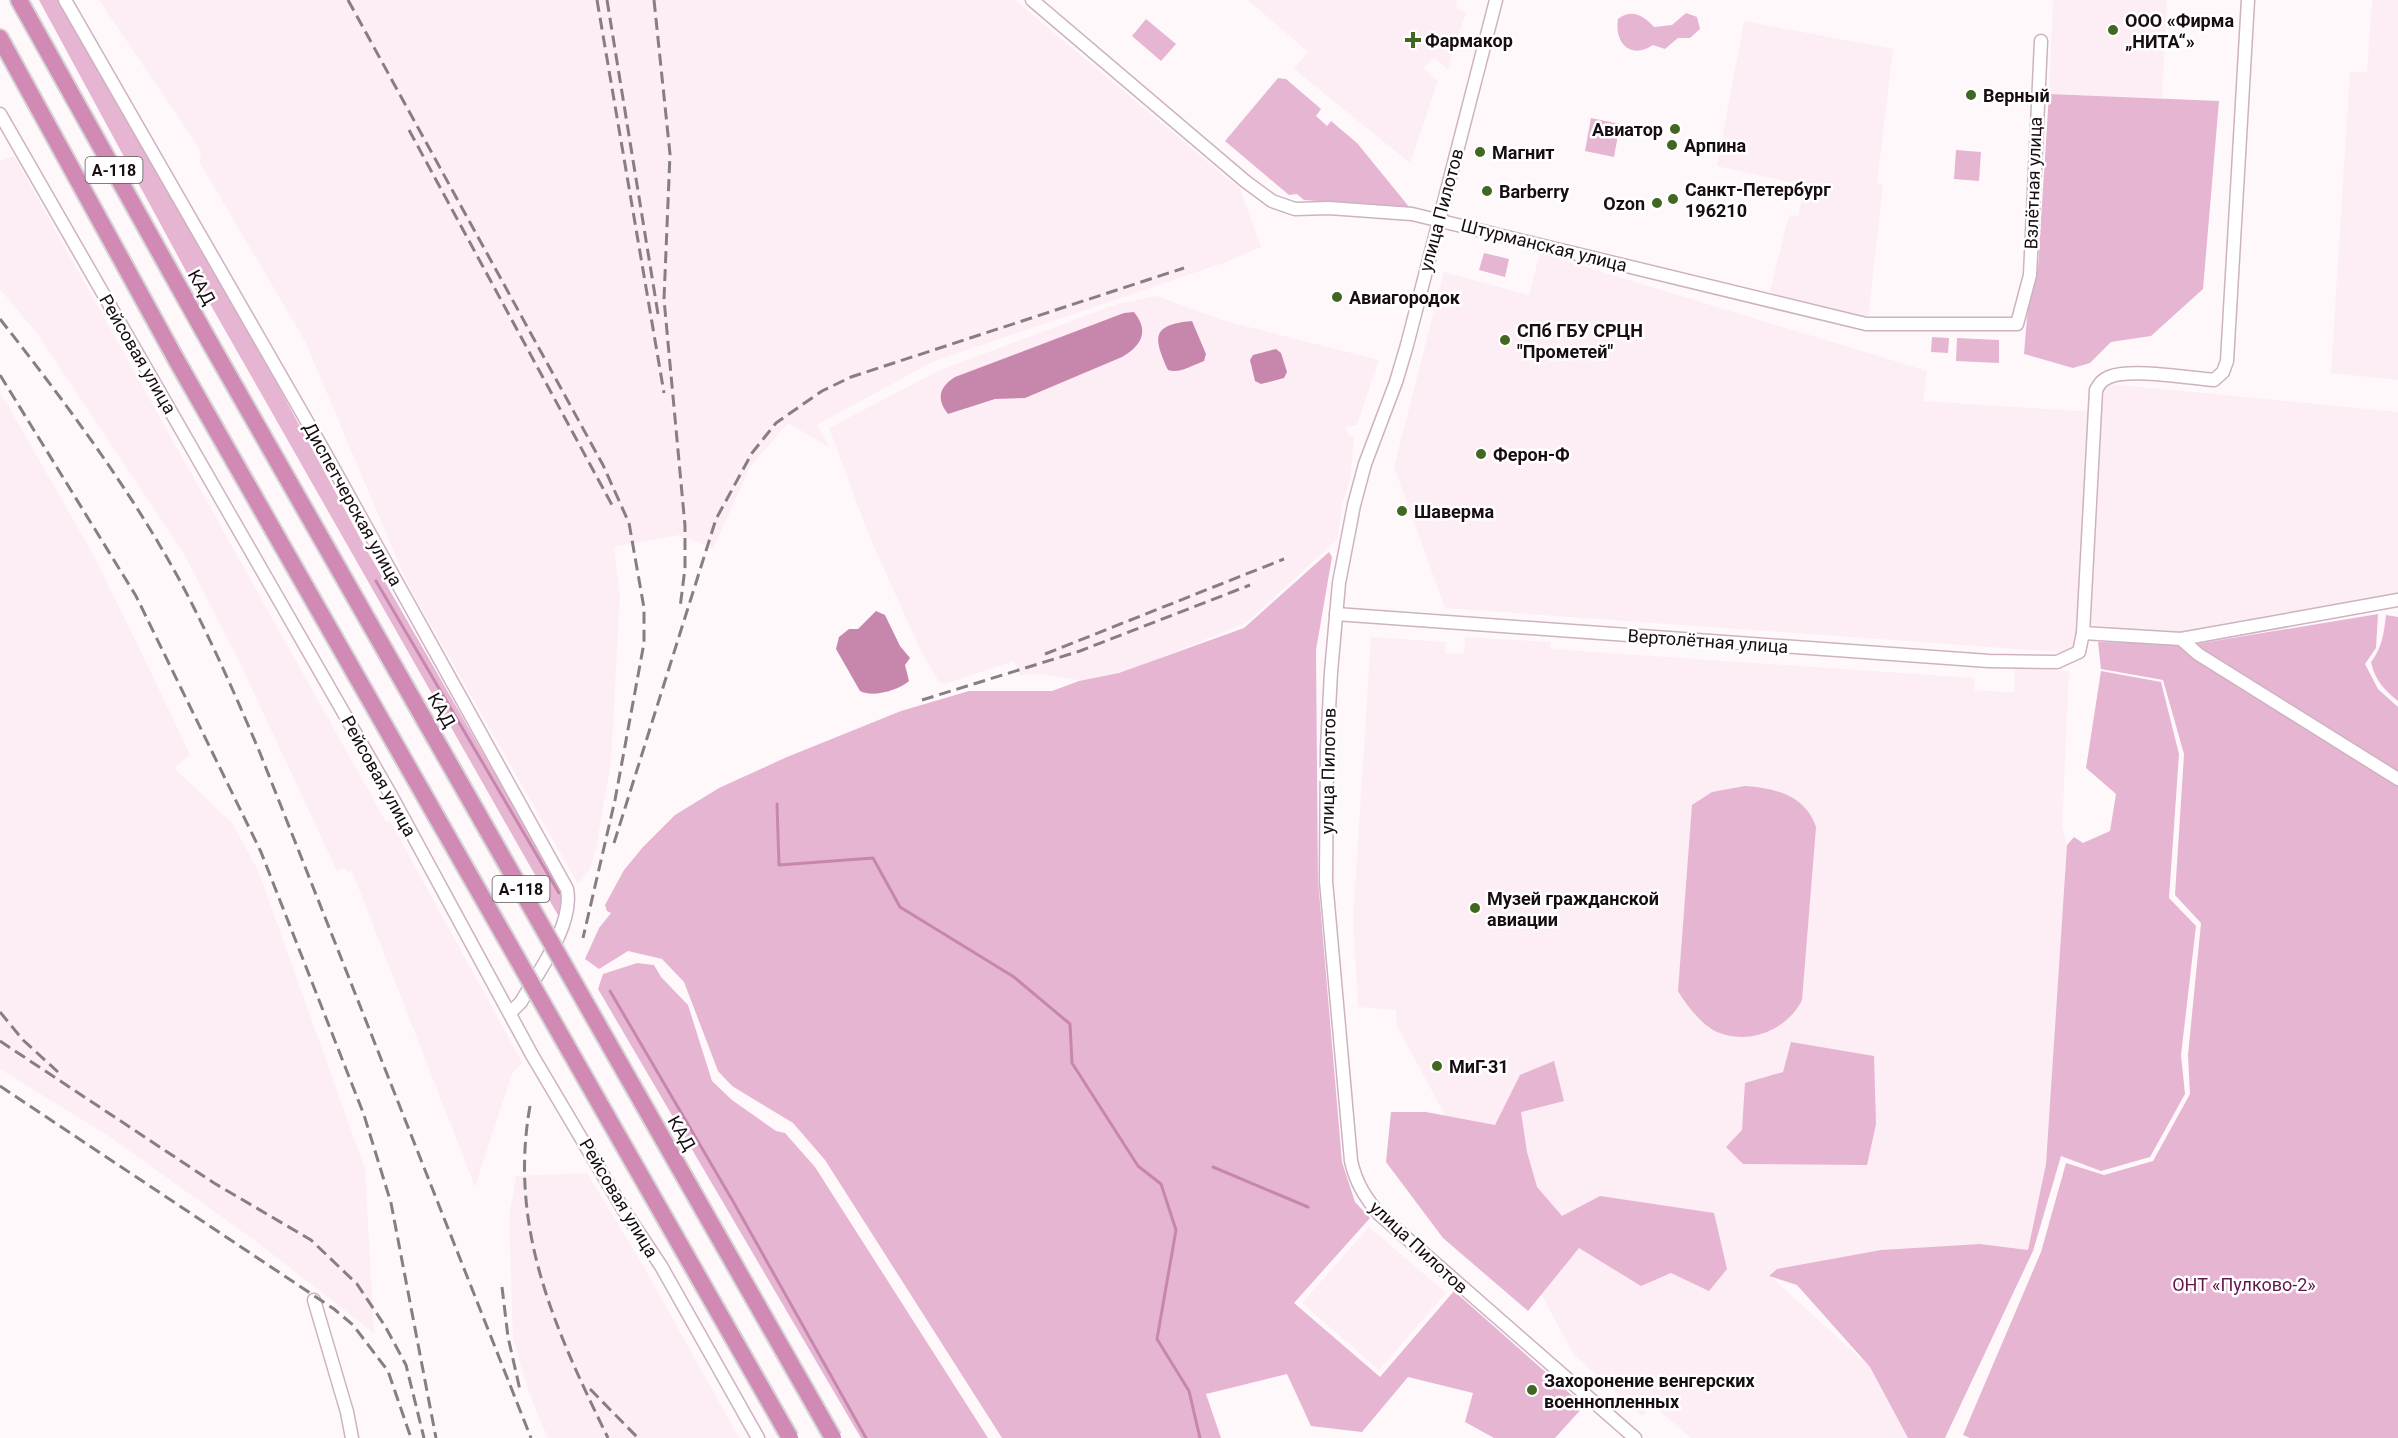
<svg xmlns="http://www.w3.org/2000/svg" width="2398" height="1438" font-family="Roboto,sans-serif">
	<rect width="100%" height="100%" fill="#fef8fb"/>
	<g fill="#fdedf5">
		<path d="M99,0h916l225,189 21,58 -35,15 -294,100 -115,63 12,22 -41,-24 -38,44 -37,82 -34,-14 -65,12 6,49 -9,165 -15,88 -7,22 -11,13 -171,-301 -102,-242 -105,-178 1,-12z"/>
		<path d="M1248,0h209l-1,8 10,4 -18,57 -14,-11 -11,10 15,13 -28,82 -116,-94 14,-17z"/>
		<path d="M2053,0h114l-5,98 -113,-4z"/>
		<path d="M2372,0h26v380l-67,-7 19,-301h17z"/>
		<path d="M1744,21l149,28 -16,135 6,1 -15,133 -94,-22 -4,-5 19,-76 9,1 7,-30 -88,-20z"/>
		<path d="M14,156l372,666 4,-1 132,241 -10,12 -37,113 -123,-316 -4,1 -3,-4 -8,3 -98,-210 -56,-109 -148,-221 -35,-42v-128z"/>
		<path d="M1540,253l387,118 -4,30 170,11 -19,241 -629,-45 -51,-141 50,-195 85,23z"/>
		<path d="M1157,296l68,25 154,39 -22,65 -11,2 3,9h5l-4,43 -8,25 -4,35 -92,84 -128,52 -33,6 -43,-7 -22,1 -6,-14 -69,23 -6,-2 -18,-31 -51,-113 -41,-110 111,-58 177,-66z"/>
		<path d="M2100,383l298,29v185l-224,39 -85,-12z"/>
		<path d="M0,395l6,7 88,154 53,108 43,91 -16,13 58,55 26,47 107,299 9,164 -120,-93 -144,-103 -110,-68z"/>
		<path d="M1371,637l75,5 -1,11 19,1 1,-17 86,5 -1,7 425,29 -1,12 13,1 27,1 1,-23 54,2 -7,156 5,18 -21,319 -18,86 -48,-6 -99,6 -104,19 -8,6 101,92 38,71h-217l-38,-33 -11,11 -68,-61 -177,-329 -1,-16 -38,-3 -5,-87z"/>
		<path d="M587,1173l57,94 95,171h-191l-19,-45 -16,-54 -4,-121 7,-42z"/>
		<path d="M1369,1227l77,66 -67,77 -77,-67z"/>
	</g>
	<g fill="#e6b5d1">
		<path d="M39,0h19l217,380 90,167 194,339 4,12 -4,19 -354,-622 -5,2z"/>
		<path d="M1686,13l11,4 3,12 -10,9h-12l-13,11 -12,-4c-22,15 -39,-2 -35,-26 14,-11 26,-3 36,8l18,-2z"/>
		<path d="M1146,19l30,25 -15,17 -29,-25z"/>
		<path d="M1278,78l8,1 35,30 -5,7 11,10 4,-5 26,22 53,65 -106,-8 -7,-6 -8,1 -64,-54z"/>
		<path d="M2049,94l170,7 -16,188 -52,47 -40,6 -21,21 -17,5 -49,-14 4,-48 10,-38z"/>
		<path d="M1591,118l29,6 -6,33 -29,-6z"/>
		<path d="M1956,150l25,2 -2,29 -25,-2z"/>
		<path d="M1484,253l25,6 -4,18 -26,-7z"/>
		<path d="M1932,337l17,1 -1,15 -17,-1z"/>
		<path d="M1957,338l42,2v23l-43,-2z"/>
		<path d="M1329,552l3,5 -16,93 2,230 24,282 13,40 15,16 -76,85 86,74 74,-86 130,115 -29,32h-61l-29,-16 8,-29 -65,-16 -46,55 -51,-6 -24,-52 -81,20 15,44h-219l-177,-278 -32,-37 -61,-37 -14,-15 -34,-89 -22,-23 -34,-8 -29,18 -14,-10 14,-31 12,-15 -4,-2 -2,-6 19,-35 19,-23 32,-32 44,-27 68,-31 114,-46 68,-20h83l27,-10 40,-8 125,-45z"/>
		<path d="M2378,614l-2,34 -11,16 13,25 20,18v731h-428l-7,-3 78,-183 25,-89 38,12 49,-14 37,-67 -2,-39 13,-132 -26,-28 9,-141 -21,-74 -62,-11 -3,-27 98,2z"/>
		<path d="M2386,615l12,2v84c-14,-11 -23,-21 -27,-39 11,-14 13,-29 15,-47z"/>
		<path d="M2101,671l60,11 18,72 -10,144 27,28 -15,129 4,39 -35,63 -49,14 -40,-15 -28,95 -88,187h-37l-38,-71 -73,-82 -28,-9 8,-7 104,-19 99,-6 48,6 18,-86 21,-319 7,-8 9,6 27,-12 6,-37 -30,-26z"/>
		<path d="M1745,786c30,2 60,9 71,41l-14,173c-15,31 -57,47 -89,30 -14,-9 -27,-25 -35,-39l14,-186 20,-13z"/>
		<path d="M637,963l17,2 7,12 27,28 24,76 20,19 44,31 9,2 30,34 173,271h-127l-263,-449 5,-15z"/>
		<path d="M1791,1042l83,14 2,68 -9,41 -124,-1 -17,-17 16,-17 3,-47 38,-11z"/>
		<path d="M1554,1061l10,40 -43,11 6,40 10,35 25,29 38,-20 114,17 13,56 -18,22 -38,-18 -30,13 -62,-38 -51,63 -85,-73 -57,-76 5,-50h35l69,13 25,-50z"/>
	</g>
	<g fill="#c787ad">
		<path d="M1134,312c16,20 7,34 -12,45l-97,41 -30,1 -47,15c-12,-15 -9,-27 7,-37l169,-64z"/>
		<path d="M1192,321l14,33 -2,7c-11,4 -25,13 -36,9 -14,-32 -18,-45 24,-49z"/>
		<path d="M1276,349l5,4 6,19 -3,6 -23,6 -6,-3 -5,-21 3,-5z"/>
		<path d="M876,611l9,4 15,31 10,12 -5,7 4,16c-10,9 -36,17 -49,10l-24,-42 3,-12 10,-8h9z"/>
	</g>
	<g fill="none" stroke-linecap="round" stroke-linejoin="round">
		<g stroke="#c787ad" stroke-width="3">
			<path d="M376,581l183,312"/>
			<path d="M777,804l2,61 94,-7 27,49 114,70 56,47 2,39 66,103 23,18 15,46 -19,109 32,52 11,47"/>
			<path d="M610,991l124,212 132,235"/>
			<path d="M1213,1167l95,40"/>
		</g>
		<defs>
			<g id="minor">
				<path d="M65,0l259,451 243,438c7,35 -28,82 -46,113l-10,10"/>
				<path d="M1032,0l213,181 27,20 23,8 34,-1 83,6 454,110h151l13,-49 11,-234"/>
				<path d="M1496,0l-89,345 -11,37 -31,82 -11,41 -15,78 -8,89 -4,76 -1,133 25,280c5,22 14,36 28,53l256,224"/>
				<path d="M0,114l392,683 140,258 91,154 38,57 97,172"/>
				<path d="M1336,614l653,47 68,1 22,-10 4,-19 13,-243c4,-7 6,-10 13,-13 22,-9 80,1 105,3l9,-8 4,-11 21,-361"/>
				<path d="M2083,633l98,6 17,15 200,125"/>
				<path d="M2181,639l217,-39"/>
				<path d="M314,1300l33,112 5,26"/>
			</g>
			<g id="highway">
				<path d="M19,0l190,341"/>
				<path d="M0,38l177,323"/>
			</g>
		</defs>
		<use href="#minor" stroke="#ceb2c1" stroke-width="15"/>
		<use href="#highway" stroke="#d5d3d5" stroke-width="20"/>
		<use href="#minor" stroke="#fff" stroke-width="12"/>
		<use href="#highway" stroke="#d08ab3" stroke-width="16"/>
		<g stroke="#867e83" stroke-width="3" stroke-dasharray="12 6" stroke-linecap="butt">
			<path d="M348,0l255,465 26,58 15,85v35l-29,157 -32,138"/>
			<path d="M597,0l67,393"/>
			<path d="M607,0l51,314"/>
			<path d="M654,0l16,154 -6,145 21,227v42l-5,40"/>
			<path d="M409,130l203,375"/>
			<path d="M0,319c65,83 128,167 179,260 30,56 56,115 81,174l271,685"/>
			<path d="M0,375l136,221 125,256 103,263 27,88 45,235"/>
			<path d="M1045,654l239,-95"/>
			<path d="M922,700l158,-49 170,-66"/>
			<path d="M614,843l102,-324 36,-66 24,-30 46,-32 29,-14 333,-109"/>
			<path d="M0,1012l23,28 35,32"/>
			<path d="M0,1041l214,142 97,57 46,44 28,42 21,39 18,73"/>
			<path d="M0,1086l334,223 19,16 35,46 23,67"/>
			<path d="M530,1106c-22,123 26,225 78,332"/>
			<path d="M502,1287l6,50 12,53"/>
			<path d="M590,1389l48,49"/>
		</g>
		<defs>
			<g id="highway-bridge">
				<path d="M209,341l624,1097"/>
				<path d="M177,361l613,1077"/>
			</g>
		</defs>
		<use href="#highway-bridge" stroke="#d5d3d5" stroke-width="20" stroke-linecap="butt"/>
		<use href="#highway-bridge" stroke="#d08ab3" stroke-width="16"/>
	</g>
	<g fill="#416822" stroke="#fff" stroke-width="2">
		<circle cx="2113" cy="30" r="6"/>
		<path d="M1410 31h6v6h6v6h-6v6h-6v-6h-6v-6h6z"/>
		<circle cx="1971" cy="95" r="6"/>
		<circle cx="1675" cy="129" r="6"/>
		<circle cx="1672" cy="145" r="6"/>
		<circle cx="1480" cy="152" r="6"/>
		<circle cx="1487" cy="191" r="6"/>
		<circle cx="1673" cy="199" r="6"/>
		<circle cx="1657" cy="203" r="6"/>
		<circle cx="1337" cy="297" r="6"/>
		<circle cx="1505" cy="340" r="6"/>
		<circle cx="1481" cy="454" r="6"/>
		<circle cx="1402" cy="511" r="6"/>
		<circle cx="1475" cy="908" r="6"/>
		<circle cx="1437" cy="1066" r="6"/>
		<circle cx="1532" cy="1390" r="6"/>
	</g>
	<g text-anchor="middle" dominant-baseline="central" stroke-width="5" stroke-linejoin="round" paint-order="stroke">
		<g fill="#fff" stroke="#5d565a" stroke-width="1.5">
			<rect x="85.5" y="157" width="57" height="26" rx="4.5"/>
			<rect x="492.5" y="876" width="57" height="26" rx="4.5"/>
		</g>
		<g font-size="16" font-weight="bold" fill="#170d13">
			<text x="114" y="170">А-118</text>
			<text x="521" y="889">А-118</text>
		</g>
		<g font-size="18" font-weight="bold" fill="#170d13" stroke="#fff" text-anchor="start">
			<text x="2125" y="20">ООО «Фирма<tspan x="2125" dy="21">„НИТА“»</tspan></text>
			<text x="1425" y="40">Фармакор</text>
			<text x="1983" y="95">Верный</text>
			<text x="1663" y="129" text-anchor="end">Авиатор</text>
			<text x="1684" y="145">Арпина</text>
			<text x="1492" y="152">Магнит</text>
			<text x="1685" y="189">Санкт-Петербург<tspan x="1685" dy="21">196210</tspan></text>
			<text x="1499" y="191">Barberry</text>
			<text x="1645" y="203" text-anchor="end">Ozon</text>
			<text x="1349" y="297">Авиагородок</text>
			<text x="1517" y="330">СПб ГБУ СРЦН<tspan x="1517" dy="21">"Прометей"</tspan></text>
			<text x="1493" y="454">Ферон-Ф</text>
			<text x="1414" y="511">Шаверма</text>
			<text x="1487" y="898">Музей гражданской<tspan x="1487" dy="21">авиации</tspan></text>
			<text x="1449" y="1066">МиГ-31</text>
			<text x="1544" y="1380">Захоронение венгерских<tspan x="1544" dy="21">военнопленных</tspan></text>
		</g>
		<g font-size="18" fill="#170d13" stroke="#fff">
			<text transform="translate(2033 183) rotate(-88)">Взлётная улица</text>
			<text transform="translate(1441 210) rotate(-75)">улица Пилотов</text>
			<text transform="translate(1544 245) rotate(14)">Штурманская улица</text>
			<text transform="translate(202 287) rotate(61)">КАД</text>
			<text transform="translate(138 354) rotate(60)">Рейсовая улица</text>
			<text transform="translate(353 504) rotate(61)">Диспетчерская улица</text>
			<text transform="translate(1708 641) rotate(4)">Вертолётная улица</text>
			<text transform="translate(442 710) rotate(60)">КАД</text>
			<text transform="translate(1328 771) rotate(-89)">улица Пилотов</text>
			<text transform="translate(379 776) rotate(61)">Рейсовая улица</text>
			<text transform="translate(682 1133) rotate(60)">КАД</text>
			<text transform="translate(619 1198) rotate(59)">Рейсовая улица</text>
			<text transform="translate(1419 1247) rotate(43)">улица Пилотов</text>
		</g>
		<g font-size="18" fill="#62164a" stroke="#fff">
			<text x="2244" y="1284">ОНТ «Пулково-2»</text>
		</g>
	</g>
</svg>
